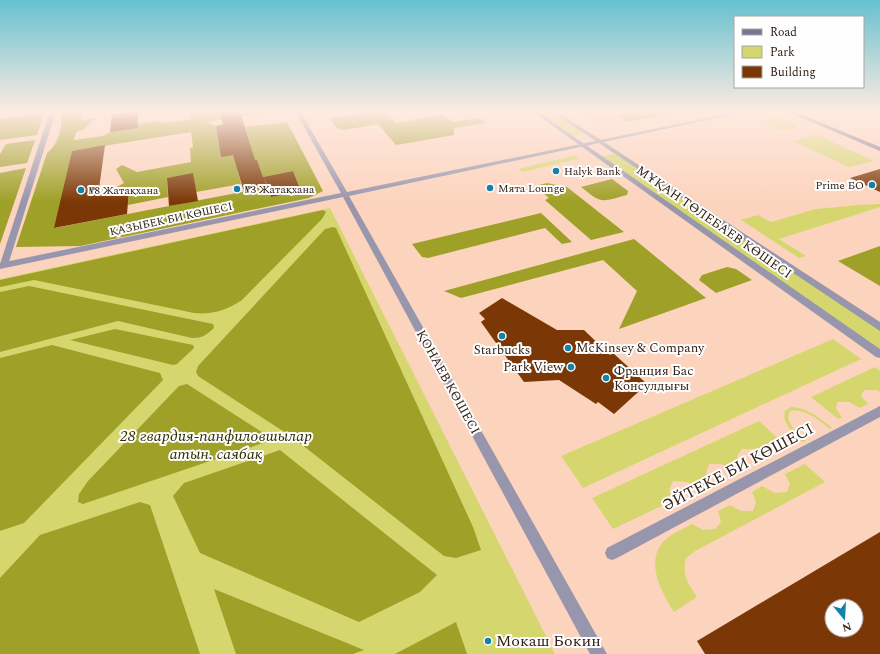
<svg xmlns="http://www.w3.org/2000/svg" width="880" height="654" font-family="Spectral,serif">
	<rect width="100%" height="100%" fill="#fcd3bd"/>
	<path fill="#f3c5ac" d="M577,111h62l-22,4 11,6 -25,5z"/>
	<g fill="#d5d76e">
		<path d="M534,111h19l34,22 -16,3z"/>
		<path d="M778,118l20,9 -15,4 -20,-10z"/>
		<path d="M817,135l57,26 -25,6 -56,-26z"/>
		<path d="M617,153l263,174v27l-279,-197z"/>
		<path d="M577,155l1,4 -55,13 -5,-3z"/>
		<path d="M880,204v3l-101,32 27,17 -7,2 -58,-38 17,-5 13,7 45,-13 43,-4z"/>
		<path d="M330,208l225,446h-555v-375z"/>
		<path d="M833,339l28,20 -278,129 -22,-32z"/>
		<path d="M875,367l5,4v21l-4,-2h-12l-3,6 7,8 -8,4 -11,-6h-12l-1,7 6,8 -4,2 -27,-22z"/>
		<path d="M791,407c17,1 29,11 41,21l-2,1c-11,-9 -25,-21 -40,-18 -7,10 9,24 16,30l-3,1c-8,-7 -22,-19 -18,-31z"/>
		<path d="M759,421l26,24 -20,10 -10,-6h-13l-5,7 5,11 -9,4 -12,-7h-12l-3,9 4,9 -12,6 -11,-6 -14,-1 -4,9 5,10 -61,29 -21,-31z"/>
		<path d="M805,464l20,18 -130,69 -9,7c-4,18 2,25 11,39l-23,15c-13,-20 -30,-51 -9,-72 7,-7 19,-11 27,-16l11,6 12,-1 6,-7 -3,-11 12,-6 11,6h12l3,-9 -4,-10 10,-6 13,7 12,-1 3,-8 -5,-10z"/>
	</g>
	<g fill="#9fa028" fill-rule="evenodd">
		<path d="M71,111h14l-2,1 -2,8 14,-2 -11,11 -8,3 -2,8 29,-4 7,-4 28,-8 18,-3 11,2 24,-4 -2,-8h30l2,5 20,-3 -1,-2h36l-69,11 9,4 5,30 31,-5 -7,-24 42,-5 36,69 -14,7 -229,48 -64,1 31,-94c11,-8 16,-26 14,-40zM191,132l2,15 -3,1 1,14 -54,10 -15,-7 -6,4 8,14 -20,11 25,-4 -1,15 40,-8 -1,-19 26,-4 3,18 45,-8 -5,-21 21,-3 6,17 30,-6 8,20 -30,6 -4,-10 -212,41 17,-77z"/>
		<path d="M379,111h6l11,12 47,-8 10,7 26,-4 6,5 -31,5v7l-58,10 -18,-21 -34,6 -7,-2 -8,-10z"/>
		<path d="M639,111h44l-49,10h-6l-11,-6z"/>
		<path d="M44,113l-7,22 -37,5v-21z"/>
		<path d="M35,140l-8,23 -27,4v-13l6,-10z"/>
		<path d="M26,168l-26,76v-71z"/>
		<path d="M612,179l16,12 -1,4c-26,7 -25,9 -46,-8z"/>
		<path d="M547,183l20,4 57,45 -33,8 -46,-40 4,-2 -14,-12z"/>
		<path d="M323,210l3,2 -4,7 -80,81c-15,10 -30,15 -48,13l-160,-33 -34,7v-7z"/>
		<path d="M541,213l31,29 -10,2 -17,-16 -117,30 -6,-1 -10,-13z"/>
		<path d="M333,227l3,1 137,299 8,23 -25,8 -12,-2 -152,-119 -94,-61 -2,-4 2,-6 127,-137z"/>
		<path d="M634,239l72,59 -87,31 18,-38 -34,-31 -142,38 -17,-7z"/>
		<path d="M880,246v40l-42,-25z"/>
		<path d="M727,267l9,2 16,11 -36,13 -17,-13 3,-5z"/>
		<path d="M29,286l184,38 1,4c-8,7 -11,10 -22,10l-74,-17 -118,31v-60z"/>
		<path d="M115,329l78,16 1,3 -17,16 -4,1 -103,-25z"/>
		<path d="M52,345l108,28 3,7 -139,143 -24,8v-173z"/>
		<path d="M187,384l78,50 1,8 -183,62 -5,-2 1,-8 9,-13 91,-95z"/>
		<path d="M280,450l157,125 -17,17 -61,30 -159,-69 -27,-57 11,-13z"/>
		<path d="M140,502l10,3 50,149h-200v-76l40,-43z"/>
		<path d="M214,589l150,61 -11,4h-117z"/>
		<path d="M456,622l11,32h-72z"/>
	</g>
	<g fill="#7b3806" fill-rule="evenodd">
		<path d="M138,111v17l-28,4 2,-18z"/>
		<path d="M219,111h21l15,49h2l6,17 30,-6 8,20 -30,6 -7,-20 3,10 -23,5 -11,-37 -12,2 -5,-31 7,-2z"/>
		<path d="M105,145l-7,51 31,-6 -2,24 -73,14 18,-77z"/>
		<path d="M880,169v23l-30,-14z"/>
		<path d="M193,173l5,28 -29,5 -2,-28z"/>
		<path d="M502,298l55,32h27l26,25 3,-2 34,31 -33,30 -16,-12 -2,2 -37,-24 -35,2 -43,-60 4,-3 -6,-6z"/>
		<path d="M880,532v122h-175l-8,-13zM832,606h24v24h-24z"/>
	</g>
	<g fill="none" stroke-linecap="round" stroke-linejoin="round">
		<path fill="#9896ac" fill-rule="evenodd" d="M880,406v11l-263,141 -5,2 -5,-2 -2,-5 2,-5z"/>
		<g fill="#9896ac" fill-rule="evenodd">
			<path d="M50,111h6l-48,154 -1,2h-6l-1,-3z"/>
			<path d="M532,111h5l343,238v9l-4,-1z"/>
			<path d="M551,111h5l324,211v9z"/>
		</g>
		<path fill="#9896ac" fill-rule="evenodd" d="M295,111h5l47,81 394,-81h9l-401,85 258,458h-17l-247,-457 -343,72v-6l341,-70z"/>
		<g fill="#787493" fill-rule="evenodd">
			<path d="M0,111h12l-12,3z"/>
			<path d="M786,111h7l87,36v4z"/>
		</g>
	</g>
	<linearGradient id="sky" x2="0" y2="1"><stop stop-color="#66c1d0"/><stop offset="0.55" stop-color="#feebe1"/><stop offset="1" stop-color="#feebe1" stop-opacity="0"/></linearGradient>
	<rect width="880" height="202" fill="url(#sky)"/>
	<g fill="#1381a9" stroke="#fefefe" stroke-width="1.5">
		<circle cx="556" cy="171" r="4"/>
		<circle cx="872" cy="185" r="4"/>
		<circle cx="490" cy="188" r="4"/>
		<circle cx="237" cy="189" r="4"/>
		<circle cx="81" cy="190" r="4"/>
		<circle cx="502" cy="336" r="4"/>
		<circle cx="568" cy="348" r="4"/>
		<circle cx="571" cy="367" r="4"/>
		<circle cx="606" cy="378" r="4"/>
		<circle cx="488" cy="641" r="4"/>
	</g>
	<g text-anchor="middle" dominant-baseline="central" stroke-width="4" stroke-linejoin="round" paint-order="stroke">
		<g font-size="11" fill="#322015" stroke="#fefefe" text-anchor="start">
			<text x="564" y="171">Halyk Bank</text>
			<text x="864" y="185" text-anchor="end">Prime БО</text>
			<text x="498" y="188">Мята Lounge</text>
			<text x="245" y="189">№3 Жатақхана</text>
			<text x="89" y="190">№8 Жатақхана</text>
		</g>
		<g font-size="11" fill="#322015" stroke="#fefefe">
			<text transform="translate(171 219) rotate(-12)">ҚАЗЫБЕК БИ КӨШЕСІ</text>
		</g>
		<g font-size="13" fill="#322015" stroke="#fefefe">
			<text transform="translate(714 222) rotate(35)">МҰҚАН ТӨЛЕБАЕВ КӨШЕСІ</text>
			<text transform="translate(448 382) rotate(61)">ҚОНАЕВ КӨШЕСІ</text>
		</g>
		<g font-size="13" fill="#322015" stroke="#fefefe" text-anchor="start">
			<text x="576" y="348">McKinsey &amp; Company</text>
			<text x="502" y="350" text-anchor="middle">Starbucks</text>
			<text x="563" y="367" text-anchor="end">Park View</text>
			<text x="614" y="371">Франция Бас<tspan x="614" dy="15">Консулдығы</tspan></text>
		</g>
		<g font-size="16" font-style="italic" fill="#2e2e00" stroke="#fefefe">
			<text x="216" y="436">28 гвардия-панфиловшылар<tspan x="216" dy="18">атын. саябақ</tspan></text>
		</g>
		<g font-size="16" fill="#322015" stroke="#fefefe">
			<text transform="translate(738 467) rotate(-28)">ӘЙТЕКЕ БИ КӨШЕСІ</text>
		</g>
		<g font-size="16" fill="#322015" stroke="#fefefe" text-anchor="start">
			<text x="496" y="641">Мокаш Бокин</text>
		</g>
	</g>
	<rect x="734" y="16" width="130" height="72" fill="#fefefe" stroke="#aca5a1"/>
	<rect x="742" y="29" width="20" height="6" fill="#787493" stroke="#aca5a1"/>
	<text x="770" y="36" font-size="12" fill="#322015">Road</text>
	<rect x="742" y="46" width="20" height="12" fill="#d5d76e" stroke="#aca5a1"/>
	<text x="770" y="56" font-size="12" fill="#322015">Park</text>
	<rect x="742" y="66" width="20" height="12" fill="#7b3806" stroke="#aca5a1"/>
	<text x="770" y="76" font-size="12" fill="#322015">Building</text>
	<g transform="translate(844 618) rotate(162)"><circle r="19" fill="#fefefe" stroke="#aca5a1"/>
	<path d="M0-3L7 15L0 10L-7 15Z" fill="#1381a9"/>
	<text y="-6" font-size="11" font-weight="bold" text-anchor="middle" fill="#322015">N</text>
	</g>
</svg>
